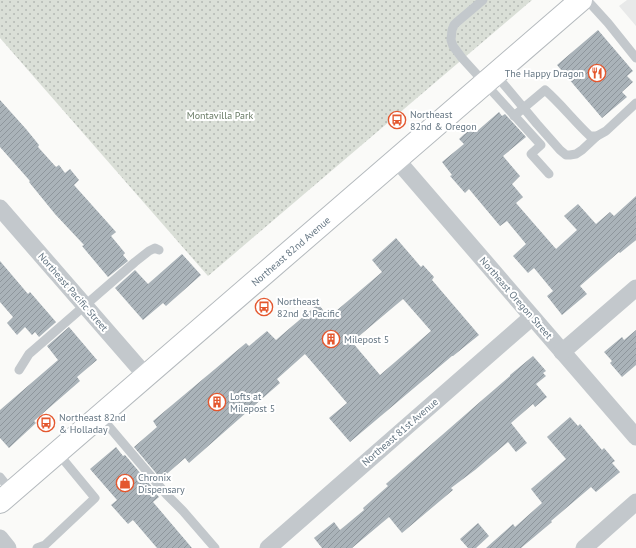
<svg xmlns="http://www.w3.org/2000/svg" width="636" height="548" font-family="'PT Sans',sans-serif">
	<defs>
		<pattern id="park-dots" width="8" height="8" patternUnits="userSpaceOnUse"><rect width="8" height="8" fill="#dadfd7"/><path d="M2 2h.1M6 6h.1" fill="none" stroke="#b4b9b4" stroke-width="1.8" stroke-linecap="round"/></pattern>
		<pattern id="building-hatch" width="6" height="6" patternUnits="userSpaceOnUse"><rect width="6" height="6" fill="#aab3b9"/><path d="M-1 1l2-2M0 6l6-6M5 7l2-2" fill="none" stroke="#8e969c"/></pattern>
	</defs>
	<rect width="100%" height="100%" fill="#fafaf8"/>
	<path fill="#e8e9e9" d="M627,0h9v26l-17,-20z"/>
	<path fill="url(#park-dots)" d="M0,0h532l-324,276 -208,-238z"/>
	<g fill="url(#building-hatch)" fill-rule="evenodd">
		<path d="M598,30l35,41 -6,5 6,6 -11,10 5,5 -25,21 -45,-53z"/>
		<path d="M0,100l26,29 13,16 -1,2 18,20 3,-2 6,8 5,-4 9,11 -5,5 42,47 -5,4 14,17 -2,2 5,6 -20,16 -26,-31 2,-1 -29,-31 -26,-32 1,-1 -30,-34z"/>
		<path d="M499,112l3,4 3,-2 21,23 -23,19 17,20 -8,8 11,13 -7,6 40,46 21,-19 -13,-14 14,-12 18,20 14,-12 4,4 22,-20v44l-16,13 -1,-1 -39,34 7,8 -25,21 -15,-19 6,-5 -19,-23 -6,5 -15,-17 13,-12 -19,-23 -7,5 -31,-37 -4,4 -15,-17 2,-1 -10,-13 22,-18 -5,-5 13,-12 4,5z"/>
		<path d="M396,238l25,29 2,-2 11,12 -2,3 47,55 -26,21h-1l-102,86 -21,-24 18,-15 -42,-49 -28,25 3,4 -91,80 -4,-5 -24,21 -27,-32 23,-20 -4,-6 93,-78 3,3 18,-15 9,9 42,-36 11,13 53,-45 -10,-12zM403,299l28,32 -51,44 -28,-33z"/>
		<path d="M182,254l19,21 -35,31 -3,-3 -20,17 -28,-32 20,-18 13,14z"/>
		<path d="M0,261l28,33 2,-2 26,30 -17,15 -4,-5 -3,3 -7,-8 -8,8 -10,-12 6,-6 -13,-15z"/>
		<path d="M69,327l28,33 -20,17 3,4 -46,40 2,2 -27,25 -9,-10v-28l58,-50 -11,-14z"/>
		<path d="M636,330v35l-14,12 -12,-14 2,-2 -8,-9 18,-15 2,3z"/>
		<path d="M533,356l13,15 -3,2 3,3 -10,8 11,13 -12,10 -2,-3 -22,19 16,20 -11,9 -8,-10 -33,28 -24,18 2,2 -51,43 -13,-16 -37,31h-30l-8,-10 20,-16 6,8 24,-20 -1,-2 25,-22 -2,-2 95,-83 29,-25v-1z"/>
		<path d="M570,417l8,9 2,-2 22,26 2,-2 11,13 -3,2 8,9 -24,20 -5,-5 -40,34 1,1 -31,26h-35l27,-24 2,3 27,-24 -11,-14 35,-30 -19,-22z"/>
		<path d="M116,447l7,9 2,-1 27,32 -1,1 8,9 -6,5 39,46h-35l-24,-28 -5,4 -17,-19 6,-5 -27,-31z"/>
		<path d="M478,523l11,13 -13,12h-8l-8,-9z"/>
	</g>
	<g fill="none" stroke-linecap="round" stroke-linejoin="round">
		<defs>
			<g id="primary">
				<path id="s1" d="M0,502l581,-502"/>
			</g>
		</defs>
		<use href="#primary" stroke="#b5babe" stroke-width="24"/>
		<g stroke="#c3c8cc" stroke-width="9">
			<path d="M483,0l-26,22 -3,3 -2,5 -1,10 2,6 9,12 79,87 -10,9 18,20"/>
			<path d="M587,0l21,23 28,35"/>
			<path d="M496,75l41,49 23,26 6,5h4l6,-1 6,-4 15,-14"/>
			<path d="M514,116l31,-26c16,14 29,31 45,46h7l9,-5 30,-28"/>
			<path d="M19,370l10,-16 106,-92 14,-11 6,-3 4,2"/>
			<path d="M100,416l67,79 16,16 32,37"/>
			<path d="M0,477l12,15"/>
			<path d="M37,548l8,-3 50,-47 -38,-46"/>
		</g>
		<g stroke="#c3c8cc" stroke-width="17">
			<path d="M397,160l239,277"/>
			<path d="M0,208l146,168"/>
			<path d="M562,352l74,-64"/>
			<path d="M0,538l8,10"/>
			<path d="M268,548l264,-231"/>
			<path d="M584,548l52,-46"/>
		</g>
		<use href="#primary" stroke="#fff" stroke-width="22"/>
	</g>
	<defs>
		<symbol id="restaurant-ring" viewBox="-11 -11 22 22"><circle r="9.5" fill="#fff" stroke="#e4572e" stroke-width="1.5"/><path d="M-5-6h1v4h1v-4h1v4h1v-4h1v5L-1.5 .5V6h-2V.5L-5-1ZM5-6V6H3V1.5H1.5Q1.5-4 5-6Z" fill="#e4572e"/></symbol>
		<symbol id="bus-ring" viewBox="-11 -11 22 22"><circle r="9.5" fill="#fff" stroke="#e4572e" stroke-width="1.5"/><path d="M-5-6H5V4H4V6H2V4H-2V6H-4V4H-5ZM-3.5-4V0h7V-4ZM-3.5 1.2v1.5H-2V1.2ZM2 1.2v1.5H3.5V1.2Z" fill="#e4572e"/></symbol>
		<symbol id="building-ring" viewBox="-11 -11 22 22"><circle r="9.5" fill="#fff" stroke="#e4572e" stroke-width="1.5"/><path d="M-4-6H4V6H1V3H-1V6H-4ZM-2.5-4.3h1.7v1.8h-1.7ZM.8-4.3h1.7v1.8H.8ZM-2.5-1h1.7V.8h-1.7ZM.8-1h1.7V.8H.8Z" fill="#e4572e"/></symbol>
		<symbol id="shop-ring" viewBox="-11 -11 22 22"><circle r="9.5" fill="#fff" stroke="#e4572e" stroke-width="1.5"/><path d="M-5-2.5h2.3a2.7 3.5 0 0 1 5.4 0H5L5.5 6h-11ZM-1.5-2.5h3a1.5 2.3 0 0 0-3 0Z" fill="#e4572e"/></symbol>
	</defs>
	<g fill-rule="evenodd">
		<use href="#restaurant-ring" x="587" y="63" width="20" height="20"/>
		<use href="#bus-ring" x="387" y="110" width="20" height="20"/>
		<use href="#bus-ring" x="254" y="297" width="20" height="20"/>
		<use href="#building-ring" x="321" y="329" width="20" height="20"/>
		<use href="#building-ring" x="207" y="392" width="20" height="20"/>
		<use href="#bus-ring" x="36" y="413" width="20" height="20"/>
		<use href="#shop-ring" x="115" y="473" width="20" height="20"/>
	</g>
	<g text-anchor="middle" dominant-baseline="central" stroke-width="4" stroke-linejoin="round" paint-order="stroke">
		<g font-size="10" fill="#657683" stroke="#fff" text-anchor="start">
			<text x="584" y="73" text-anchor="end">The Happy Dragon</text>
			<text x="410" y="114">Northeast<tspan x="410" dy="12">82nd &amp; Oregon</tspan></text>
			<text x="277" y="301">Northeast<tspan x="277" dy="12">82nd &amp; Pacific</tspan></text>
			<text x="344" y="339">Milepost 5</text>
			<text x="230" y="396">Lofts at<tspan x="230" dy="12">Milepost 5</tspan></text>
			<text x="59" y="417">Northeast 82nd<tspan x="59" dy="12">&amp; Holladay</tspan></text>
			<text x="138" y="477">Chronix<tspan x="138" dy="12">Dispensary</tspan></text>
		</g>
		<g font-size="10" fill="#687a64" stroke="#fff">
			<text x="220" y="115">Montavilla Park</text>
		</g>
		<g font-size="10" fill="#657683" stroke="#fff">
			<text stroke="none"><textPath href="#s1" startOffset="384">Northeast 82nd Avenue</textPath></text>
			<text transform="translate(73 292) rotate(49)">Northeast Pacific Street</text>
			<text transform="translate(516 298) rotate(49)">Northeast Oregon Street</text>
			<text transform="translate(400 432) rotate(-41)">Northeast 81st Avenue</text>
		</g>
	</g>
</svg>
